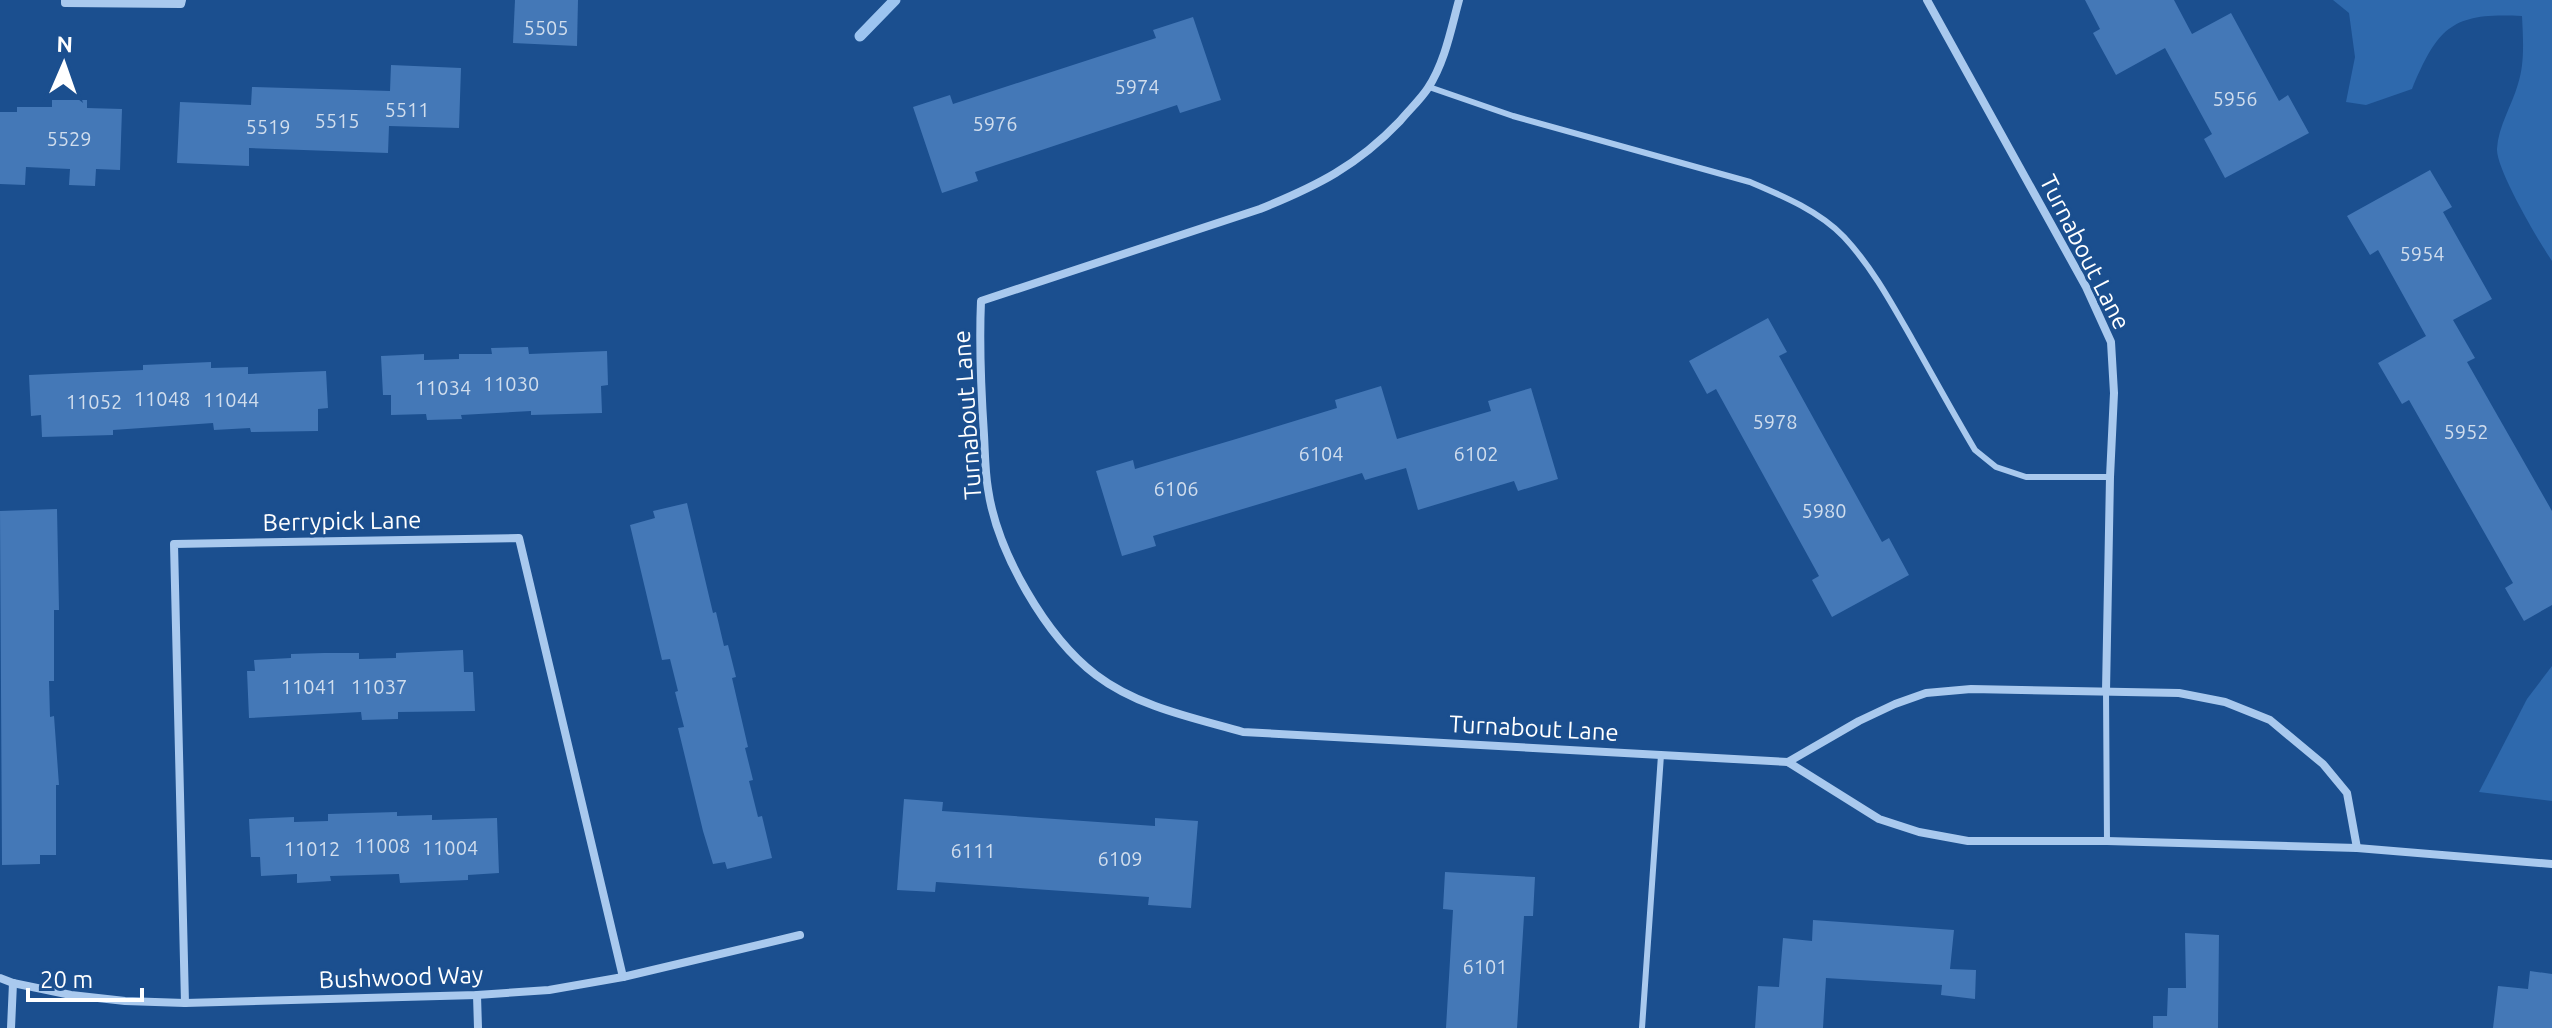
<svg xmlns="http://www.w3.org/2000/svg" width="2552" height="1028" font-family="Ubuntu,sans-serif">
	<rect width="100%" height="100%" fill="#1b4f8f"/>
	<g fill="#2e69ad">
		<path d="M2333,0h219v261c-13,-19 -56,-92 -55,-112 1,-22 15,-44 21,-65 7,-21 5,-46 4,-68 -70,-4 -84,11 -110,73l-46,16 -20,-3 9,-45 -6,-44z"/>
		<path d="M2552,666v135l-73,-9 48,-93z"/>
	</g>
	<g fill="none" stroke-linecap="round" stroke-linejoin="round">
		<path stroke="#9cc4f0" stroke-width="11" d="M860,36l35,-36"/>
	</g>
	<g fill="#4478b7">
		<path d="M515,0h63l-1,46 -64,-3z"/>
		<path d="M2085,0h89l18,34 39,-21 48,88 9,-6 21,38 -84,45 -21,-39 8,-5 -47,-86 -49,27 -23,-42 7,-4z"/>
		<path d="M1193,17l28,83 -41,13 -3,-8 -202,67 3,9 -36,12 -29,-86 37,-12 3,9 203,-66 -3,-8z"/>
		<path d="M391,65l70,3 -2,60 -70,-2 -1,27 -139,-5v18l-72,-3 3,-61 71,3 1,-18 138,4z"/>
		<path d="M52,100h35v8l35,1 -2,61 -24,-1 -1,17 -26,-1 1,-16 -44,-2 -1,18 -25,-1v-72h17v-5h35z"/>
		<path d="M2430,170l22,37 -9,5 49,87 -39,21 22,38 -8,4 85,149v94l-28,16 -19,-33 8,-5 -104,-183 -7,4 -24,-41 48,-27 -48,-86 -8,5 -23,-39z"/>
		<path d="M1768,318l19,34 -8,4 103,186 7,-4 20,37 -77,42 -20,-37 7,-4 -103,-187 -9,5 -18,-33z"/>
		<path d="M528,347l1,7 78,-3 1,34 -7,1 1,27 -71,2v-4l-70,4 1,4 -35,1 -1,-6 -35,1v-20h-8l-2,-39 43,-2v6l35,-1v-5h33l-1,-6z"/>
		<path d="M211,362v6l37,-1v7l78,-3 2,37 -10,1v22l-67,1 -1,-4 -36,2 -1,-7 -100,7v5l-71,2 -1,-22 -10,1 -2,-41 114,-5v-5z"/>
		<path d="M1381,386l16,53 94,-28 -3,-10 43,-13 27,91 -40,12 -4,-10 -96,29 -12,-42 -41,12 -3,-7 -209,63 3,10 -34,10 -26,-85 37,-11 2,9 101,-30 101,-31 -2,-8z"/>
		<path d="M687,503l26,110 3,-1 8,34 4,-1 8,32 -4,1 16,69 -3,1 8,32 -4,1 9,36 4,-1 10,42 -45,11 -2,-7 -12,2 -10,-33 -25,-103 6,-1 -9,-35 3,-1 -8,-32 -8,1 -32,-135 25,-7 -2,-7z"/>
		<path d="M57,509l2,101h-5v71h-5l1,36 4,-1 5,69h-3v70h-16v9l-38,1 -2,-354z"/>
		<path d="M463,650l1,22h9l2,39 -77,1v7l-36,1 -1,-8 -112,6 -2,-47h8l-1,-11 37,-2v-4l33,-1h35v6l37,-1v-5z"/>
		<path d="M904,799l39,3 -1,9 213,15v-8l43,3 -7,87 -43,-3 1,-8 -213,-15 -1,10 -38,-2z"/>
		<path d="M397,812v4l35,-1v5l65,-2 2,55 -31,2v5l-68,3 -1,-9 -69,2 1,5 -34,2v-9l-36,2 -1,-19h-9l-2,-38 45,-2v5l34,-1v-7z"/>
		<path d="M1445,872l90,5 -2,39h-9l-7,112h-71l7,-118 -10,-1z"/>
		<path d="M1813,920l141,10 -4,39 26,1 -1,29 -34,-4 1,-10 -116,-7 -3,50h-68l3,-42 21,1 4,-49 29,3z"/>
		<path d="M2185,933l34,2 -1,93h-65v-12h14l1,-28h18z"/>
		<path d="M2530,971l22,3v54h-59l5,-42 30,3z"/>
	</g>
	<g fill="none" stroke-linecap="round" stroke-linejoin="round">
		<g stroke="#a9c9ee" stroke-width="6">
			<path d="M1429,87l84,29 237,66c33,14 69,29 94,55 28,30 48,67 68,102 21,37 41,74 63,111l21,17 30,10h84"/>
			<path d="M2106,691l1,150"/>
			<path d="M1642,1028l19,-273"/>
		</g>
		<g stroke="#a9c9ee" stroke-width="8">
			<path d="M65,0v3l116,1 1,-4"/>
			<path d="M1459,0c-8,29 -14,62 -31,88 -7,11 -19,22 -28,33 -43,45 -83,65 -140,88l-279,92c-2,45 0,89 3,134 1,18 1,37 4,54 9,63 58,148 108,186 42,32 98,43 147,57l545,30 91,57 40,13 49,9h139l250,7 195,16"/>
			<path d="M1927,0l159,287 25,55 3,51 -4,84 -4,214"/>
			<path d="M1788,762l71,-41 36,-17 31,-11 45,-4 208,4 46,9 45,18 53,44 24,29 10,55"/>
			<path d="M0,978l13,5 58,12 54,6 60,2 292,-8 72,-5 74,-13 177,-42"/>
			<path d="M477,995l1,33"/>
			<path d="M185,1003l-11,-459 345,-6 104,439"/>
			<path d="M11,1028l2,-45"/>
		</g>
	</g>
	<g text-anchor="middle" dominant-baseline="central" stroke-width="6" stroke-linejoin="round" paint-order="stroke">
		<g font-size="20" fill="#d0dded">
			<text x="546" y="27">5505</text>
			<text x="1137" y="86">5974</text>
			<text x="2235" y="98">5956</text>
			<text x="407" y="109">5511</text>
			<text x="337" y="120">5515</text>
			<text x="995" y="123">5976</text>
			<text x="268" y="126">5519</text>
			<text x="69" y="138">5529</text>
			<text x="2422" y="253">5954</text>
			<text x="511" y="383">11030</text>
			<text x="443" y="387">11034</text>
			<text x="162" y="398">11048</text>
			<text x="231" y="399">11044</text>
			<text x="94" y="401">11052</text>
			<text x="1775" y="421">5978</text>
			<text x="2466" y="431">5952</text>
			<text x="1321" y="453">6104</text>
			<text x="1476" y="453">6102</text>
			<text x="1176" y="488">6106</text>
			<text x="1824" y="510">5980</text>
			<text x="309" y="686">11041</text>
			<text x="379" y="686">11037</text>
			<text x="382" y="845">11008</text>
			<text x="450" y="847">11004</text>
			<text x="312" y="848">11012</text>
			<text x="973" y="850">6111</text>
			<text x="1120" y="858">6109</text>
			<text x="1485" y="966">6101</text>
		</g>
		<g font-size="24" fill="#fff" stroke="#1b4f8f">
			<text transform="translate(2085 252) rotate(63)">Turnabout Lane</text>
			<text transform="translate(967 415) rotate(-94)">Turnabout Lane</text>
			<text transform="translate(342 521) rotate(-1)">Berrypick Lane</text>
			<text transform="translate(1534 728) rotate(3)">Turnabout Lane</text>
			<text transform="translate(401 977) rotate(-2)">Bushwood Way</text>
		</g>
	</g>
	<g transform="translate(64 64) rotate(2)" stroke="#1b4f8f" stroke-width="6" paint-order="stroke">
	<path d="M0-6L14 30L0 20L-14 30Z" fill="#ffffff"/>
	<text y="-12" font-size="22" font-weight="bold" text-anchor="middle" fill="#ffffff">N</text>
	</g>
	<path d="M28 988v12h114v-12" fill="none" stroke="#ffffff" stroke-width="4"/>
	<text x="40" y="988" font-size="24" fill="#ffffff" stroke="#1b4f8f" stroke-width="6" paint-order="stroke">20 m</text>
</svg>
